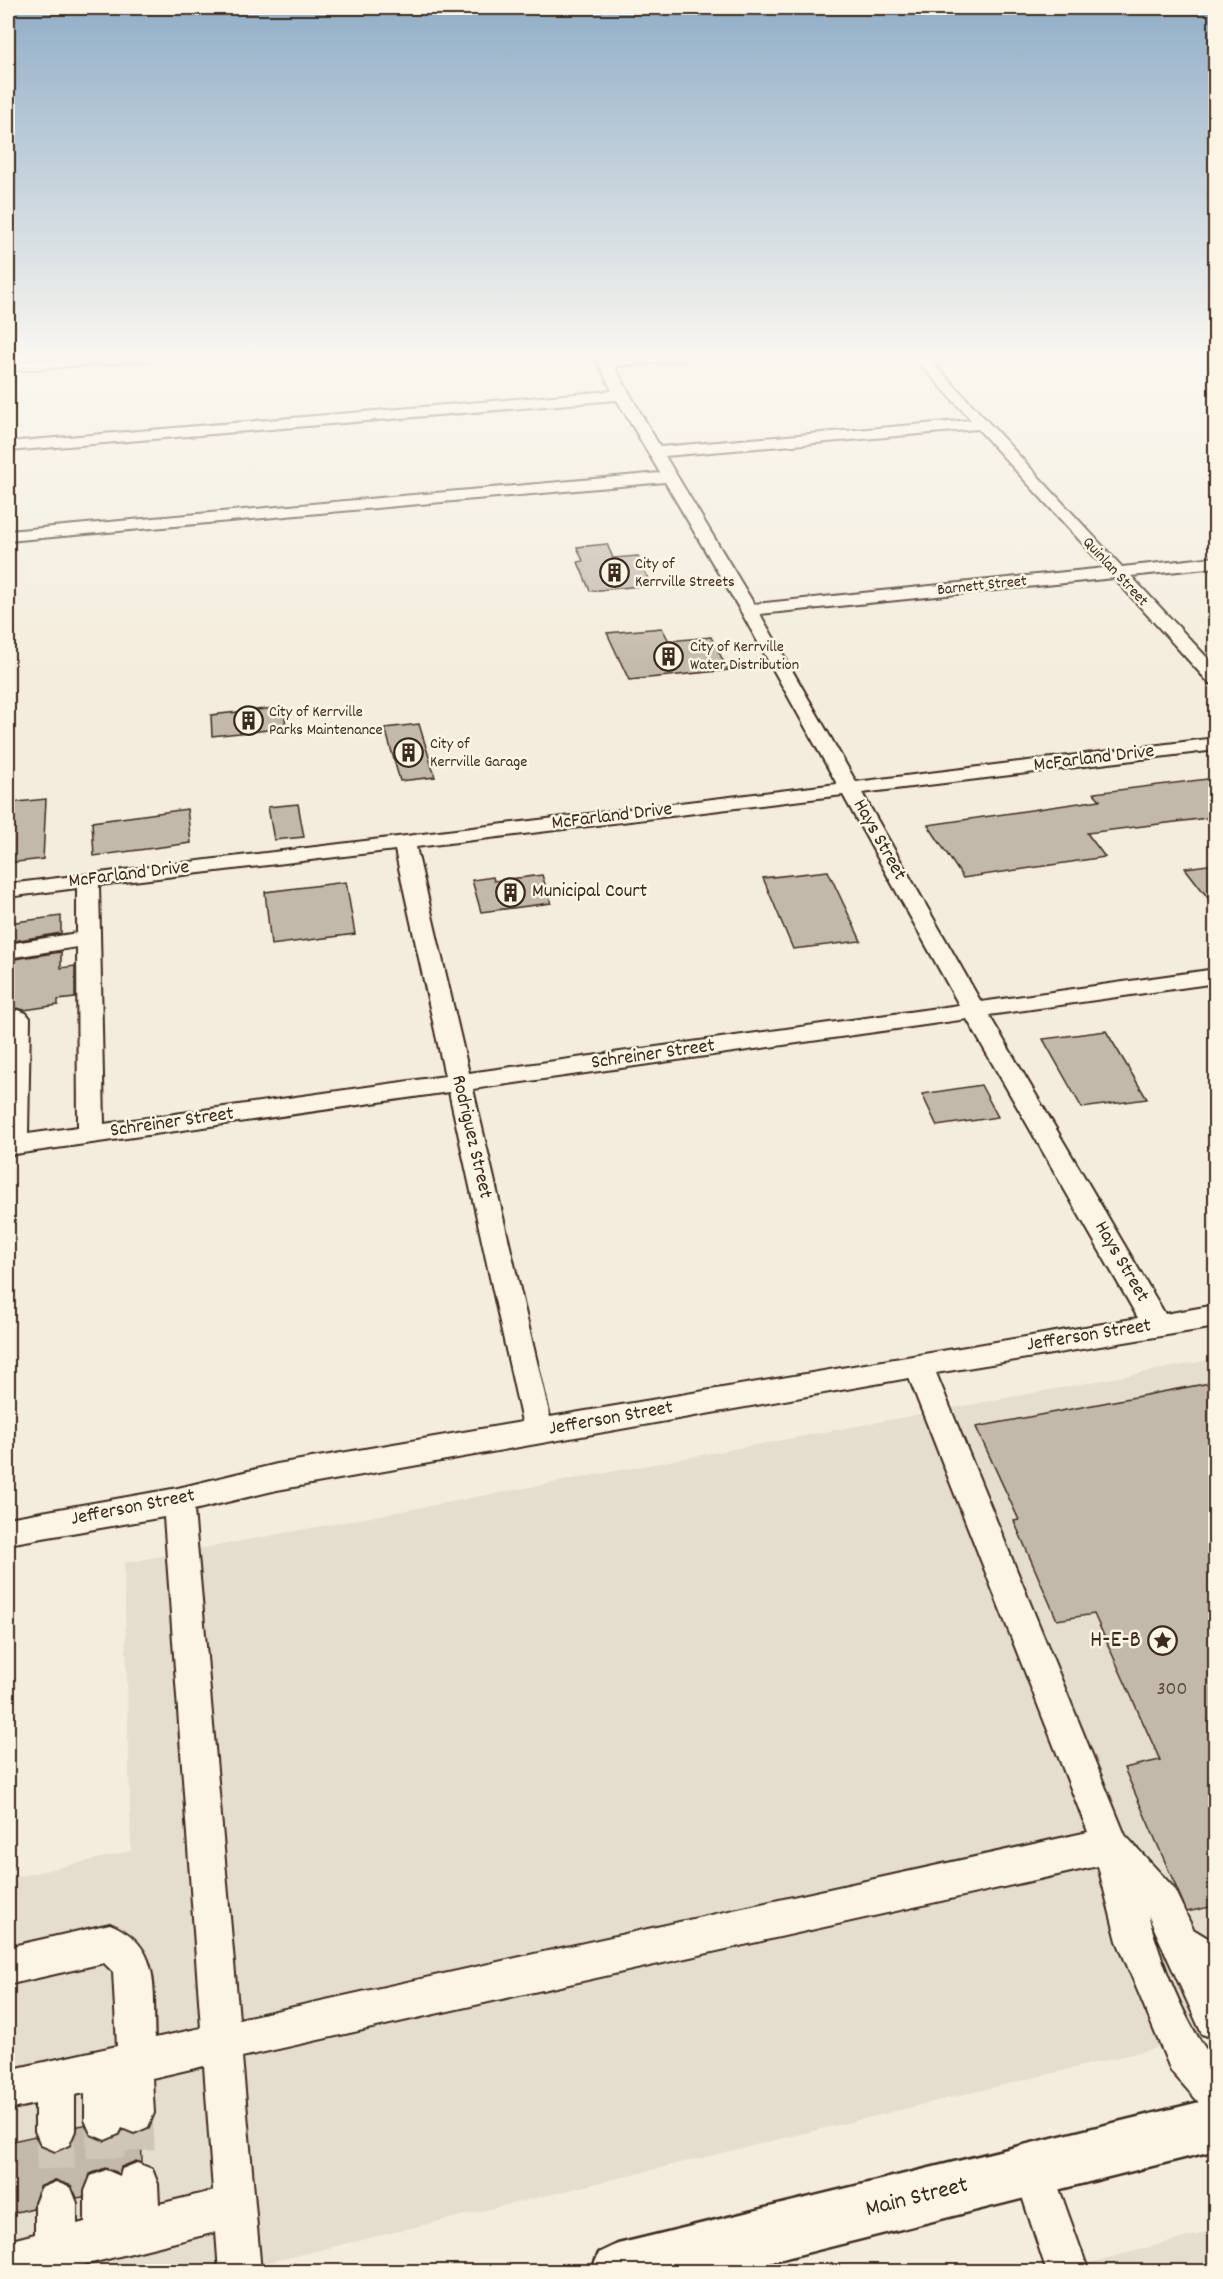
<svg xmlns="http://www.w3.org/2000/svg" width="1223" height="2279" font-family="Dekko,sans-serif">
	<rect width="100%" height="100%" fill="#f4eddd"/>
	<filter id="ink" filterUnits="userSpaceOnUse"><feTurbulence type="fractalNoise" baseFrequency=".0167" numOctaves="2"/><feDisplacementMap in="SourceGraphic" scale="12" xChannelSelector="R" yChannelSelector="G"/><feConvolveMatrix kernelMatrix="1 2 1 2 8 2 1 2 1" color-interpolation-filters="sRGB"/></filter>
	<g filter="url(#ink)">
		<g fill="#e5ddce">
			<path d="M1215,1359v675l-982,237h-225v-392l123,-28 -7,-288z"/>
			<path d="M1215,2230v41h-157z"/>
		</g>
		<g fill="#c3b9aa" stroke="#3b2a1e" stroke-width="1.5">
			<path d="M607,544l6,14 25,-2 13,29 -61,6 -12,-29 5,-1 -6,-14z"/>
			<path d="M662,628l7,13 42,-4 17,33 -99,10 -22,-47z"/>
			<path d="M284,707l2,21 -74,8 -1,-21z"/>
			<path d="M419,724l16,53 -35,4 -15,-53z"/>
			<path d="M1215,778v39l-128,16 18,24 -142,21 -35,-53 172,-25 -6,-7z"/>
			<path d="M46,799l-3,60 -35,4v-60z"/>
			<path d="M298,804l6,33 -30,3 -6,-33z"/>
			<path d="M187,809l4,34 -97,13 -2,-34z"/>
			<path d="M1215,864v43l-30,-39z"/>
			<path d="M828,871l33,70 -68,8 -30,-71z"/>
			<path d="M542,875l9,28 -70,9 -9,-32 21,-3 1,4z"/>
			<path d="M346,882l9,52 -84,11 -6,-53z"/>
			<path d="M61,916v17l-53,9v-19z"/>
			<path d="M61,952v16l14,-2v32l-17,2v5l-34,5 -7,-2 -9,4v-52z"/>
			<path d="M1106,1031l41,68 -65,9 -39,-69z"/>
			<path d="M981,1085l17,32 -61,9 -15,-32z"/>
			<path d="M1215,1382v524l-28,6 -63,-144 36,-8 -66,-146 -37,6 -43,-99 5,-1 -43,-93z"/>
			<path d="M85,2125l5,11 14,6 16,-6 3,-5 10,4 8,-3 1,31 -6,-2 -15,6 -2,6 -14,-5 -15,6 -7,23 -6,1 -5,-12 -17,-6 -16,7 -6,21 -25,6v-72l27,-6 5,11 16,6 14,-6 7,-21z"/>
		</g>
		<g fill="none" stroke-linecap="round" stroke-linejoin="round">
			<g stroke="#cfc6b7" stroke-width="38" stroke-dasharray="38 19" stroke-linecap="butt">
				<path d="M134,2113l3,71"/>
				<path d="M105,2120l1,71"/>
				<path d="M55,2131l1,72"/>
			</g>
			<defs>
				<g id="minor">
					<path d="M104,356h55l-7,4 -144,11v-8z"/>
					<path d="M595,356h99l-7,4 -73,6 46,81 311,-27 -58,-64h14l195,211 94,-10v10l-85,9 85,91v17l-7,-1 -95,-105 -354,36 96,168 360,-44v12l-354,43 119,209 235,-33v14l-227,32 176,299 51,-9v22l-280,46 189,462 48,52 20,42 23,14v96l-14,-5 -54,-119c12,44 38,113 68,147v50l-14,-6 -31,-35 -54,-130 -19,-75 -856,191 19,215h-42l-3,-40 -161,40h-47v-31l27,-7v-31l6,-15 15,-6 15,6 6,15v21l8,-2v-31l6,-15 15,-6 14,6 2,-7 15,-6 15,6 6,15 1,20 54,-13 -9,-125 -52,12 2,35 -6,14 -14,6 -12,-5 -3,6 -14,6 -14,-6 -6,-14v-27l-10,2v36l-6,14 -14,6 -14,-6 -6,-14v-27l-27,6v-40l109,-24 -4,-74 -9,-9 -93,21 -3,-1v-36l102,-23c53,22 42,65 45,114l46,-10 -37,-511 -156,27v-26l170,-30 99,-24 245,-42 -73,-330 -441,63 2,-142 8,-3 8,3 4,5 -2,116 50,-7 -1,-180 -69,11v-14l69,-11v-45l-69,9v-13l829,-100 -97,-174 -75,-128 -657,59v-10l652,-58 -43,-73 -609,51v-9l604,-51zM978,429l127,139 -351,36 -89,-148zM843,795l116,210 -490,68 -53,-226zM395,850l50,226 -341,48 -5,-239zM967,1019l171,299 -588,99 -77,-328zM909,1378l179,454 -849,187 -45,-509 83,-20z"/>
					<path d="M1033,2149l14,6 42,117h-42l-34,-103 6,-14z"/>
				</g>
				<path id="major" d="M1216,2098v52l-486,122h-139l8,-19 19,-9z"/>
			</defs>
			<use href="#minor" stroke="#3b2a1e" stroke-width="4"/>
			<use href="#major" stroke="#3b2a1e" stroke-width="5"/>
			<use href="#minor" fill="#fcf5e5" fill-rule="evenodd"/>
			<use href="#major" fill="#fcf5e5" fill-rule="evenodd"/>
		</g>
	</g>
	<linearGradient id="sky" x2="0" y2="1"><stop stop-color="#91aec7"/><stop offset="0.53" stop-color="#faf7f0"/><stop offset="1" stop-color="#faf7f0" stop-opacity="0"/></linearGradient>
	<rect width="1223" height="675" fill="url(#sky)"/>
	<defs>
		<symbol id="building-ring" viewBox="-11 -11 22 22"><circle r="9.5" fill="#fcf5e5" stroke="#3b2a1e" stroke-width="1.5"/><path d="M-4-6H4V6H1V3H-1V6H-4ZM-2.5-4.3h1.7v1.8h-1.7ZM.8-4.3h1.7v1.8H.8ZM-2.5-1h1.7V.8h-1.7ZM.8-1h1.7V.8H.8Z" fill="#3b2a1e"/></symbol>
		<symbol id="sight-ring" viewBox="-11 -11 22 22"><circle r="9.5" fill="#fcf5e5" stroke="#3b2a1e" stroke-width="1.5"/><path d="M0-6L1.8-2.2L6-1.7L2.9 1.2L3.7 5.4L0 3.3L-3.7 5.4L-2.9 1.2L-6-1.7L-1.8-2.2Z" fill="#3b2a1e"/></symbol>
	</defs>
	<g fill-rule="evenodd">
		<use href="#building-ring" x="598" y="556" width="33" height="33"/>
		<use href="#building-ring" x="652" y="640" width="33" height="33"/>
		<use href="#building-ring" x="232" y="704" width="33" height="33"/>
		<use href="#building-ring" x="392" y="736" width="33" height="33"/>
		<use href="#building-ring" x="494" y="876" width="33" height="33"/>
		<use href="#sight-ring" x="1146" y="1624" width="33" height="33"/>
	</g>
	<g text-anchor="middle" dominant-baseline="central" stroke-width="5" stroke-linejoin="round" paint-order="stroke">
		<g font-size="16" fill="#3b2a1e" stroke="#fcf5e5" text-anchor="start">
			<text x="635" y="564">City of<tspan x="635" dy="18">Kerrville Streets</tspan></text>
			<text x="690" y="647">City of Kerrville<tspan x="690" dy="18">Water Distribution</tspan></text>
			<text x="269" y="712">City of Kerrville<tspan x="269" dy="18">Parks Maintenance</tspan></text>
			<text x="430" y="744">City of<tspan x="430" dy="18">Kerrville Garage</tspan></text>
		</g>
		<g font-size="16" fill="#3b2a1e" stroke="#fcf5e5">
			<text transform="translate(1115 572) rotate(47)">Quinlan Street</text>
			<text transform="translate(982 586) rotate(-6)">Barnett Street</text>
		</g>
		<g font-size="20" fill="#3b2a1e" stroke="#fcf5e5">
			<text transform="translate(1094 759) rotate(-7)">McFarland Drive</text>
			<text transform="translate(612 817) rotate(-7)">McFarland Drive</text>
			<text transform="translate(879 840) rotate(61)">Hays Street</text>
			<text transform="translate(129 875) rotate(-7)">McFarland Drive</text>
			<text transform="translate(653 1055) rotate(-8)">Schreiner Street</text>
			<text transform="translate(172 1123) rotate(-8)">Schreiner Street</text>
			<text transform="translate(471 1137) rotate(77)">Rodriguez Street</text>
			<text transform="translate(1121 1262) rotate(60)">Hays Street</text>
			<text transform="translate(1089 1336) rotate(-9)">Jefferson Street</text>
			<text transform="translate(611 1419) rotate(-10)">Jefferson Street</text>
			<text transform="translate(133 1508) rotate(-11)">Jefferson Street</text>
		</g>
		<g font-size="20" fill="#3b2a1e" stroke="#fcf5e5" text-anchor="start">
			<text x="532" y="892">Municipal Court</text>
		</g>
		<g font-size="20" fill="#5d4e41">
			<text x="1172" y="1690">300</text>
		</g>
		<g font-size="24" fill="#3b2a1e" stroke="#fcf5e5" text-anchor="end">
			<text x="1141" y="1641">H-E-B</text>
		</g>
		<g font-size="24" fill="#3b2a1e" stroke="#fcf5e5">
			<text transform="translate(917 2198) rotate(-14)">Main Street</text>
		</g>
	</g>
	<rect width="1223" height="2279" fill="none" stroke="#fcf5e5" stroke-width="30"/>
	<rect x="15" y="15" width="1193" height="2249" fill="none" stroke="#3b2a1e" stroke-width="2" filter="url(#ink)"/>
</svg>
